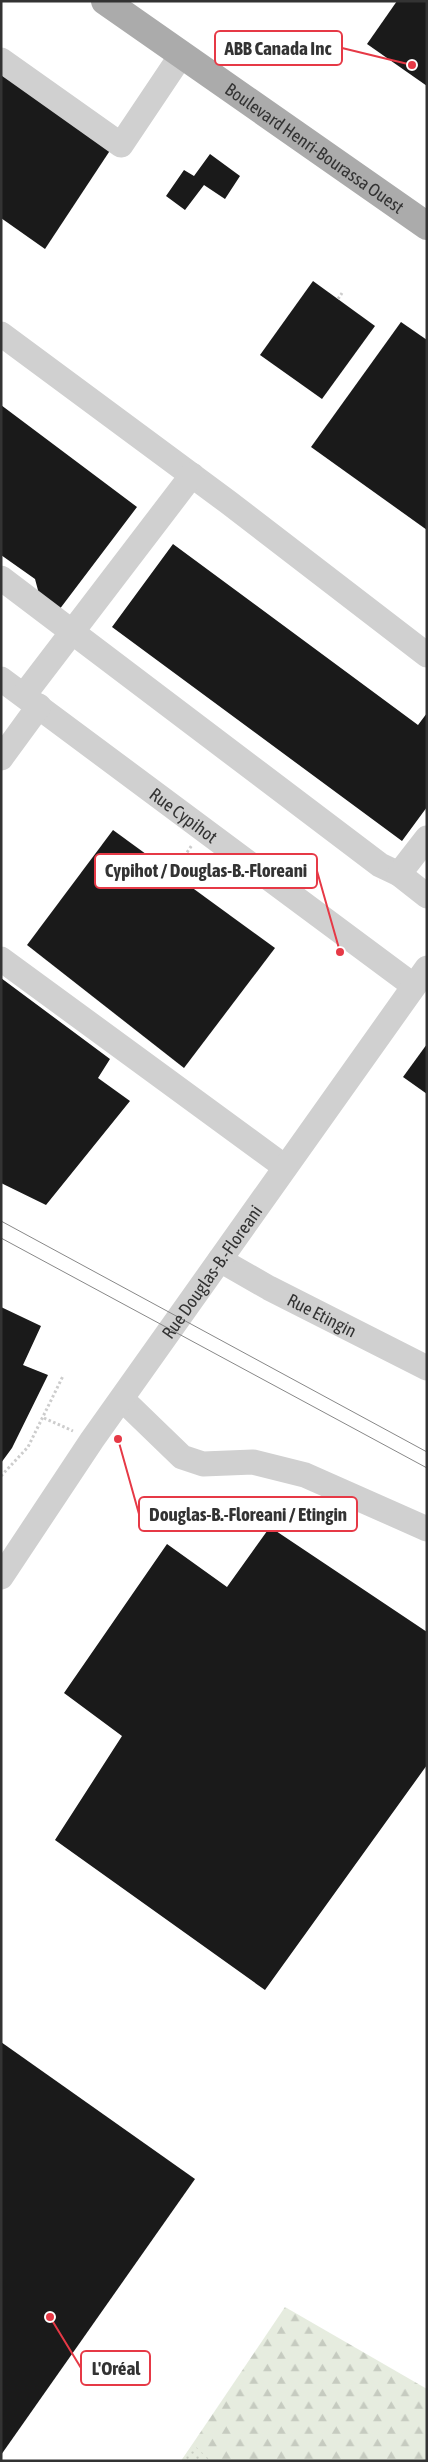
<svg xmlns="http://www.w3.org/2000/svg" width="428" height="2462" font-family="'Asap Condensed',sans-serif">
	<defs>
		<pattern id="forest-firs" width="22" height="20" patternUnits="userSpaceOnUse" patternTransform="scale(1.25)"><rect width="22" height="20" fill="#e6ecdf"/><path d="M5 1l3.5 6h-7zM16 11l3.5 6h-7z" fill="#c6cbc0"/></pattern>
		<pattern id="park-dots" width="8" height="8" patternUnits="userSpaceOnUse" patternTransform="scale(1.25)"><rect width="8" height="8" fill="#e6ecdf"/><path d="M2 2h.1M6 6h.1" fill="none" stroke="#c6cbc0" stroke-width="1.8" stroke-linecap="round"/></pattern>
	</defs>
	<rect width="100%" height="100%" fill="#fff"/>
	<path fill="url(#forest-firs)" d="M285,2307l142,82v72h-246z"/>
	<path fill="url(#park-dots)" d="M193,2444l18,17h-30z"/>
	<g fill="#1a1a1a">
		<path d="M397,1h30v85l-60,-42z"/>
		<path d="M1,72l110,77 -66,100 -44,-31z"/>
		<path d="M210,154l30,22 -15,23 -21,-14 -19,25 -19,-14 18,-26 10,6z"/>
		<path d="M313,281l62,45 -53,73 -62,-44z"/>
		<path d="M401,322l26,18v190l-116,-83z"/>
		<path d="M1,405l136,102 -78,103 -20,-16 -4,-15 -34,-24z"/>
		<path d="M173,544l245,181 9,-12v94l-25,34 -290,-214z"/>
		<path d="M113,830l162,118 -91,120 -157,-123z"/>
		<path d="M1,978l109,81 -12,19 32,23 -84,104 -45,-22z"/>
		<path d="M427,1044v50l-24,-17z"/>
		<path d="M1,1307l40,19 -18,39 25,10 -36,73 -11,15z"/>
		<path d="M270,1527l157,105v133l-162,225 -210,-150 67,-104 -58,-43 103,-149 60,43z"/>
		<path d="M1,2042l194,137 -194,276z"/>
	</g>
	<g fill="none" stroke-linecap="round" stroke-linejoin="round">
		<g stroke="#cdcdcd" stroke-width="3" stroke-dasharray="2.5 2.5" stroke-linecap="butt">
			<path d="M338,299l4,-6"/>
			<path d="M173,873l19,-28"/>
			<path d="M44,1418l29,13"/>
			<path d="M1,1476l27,-29 35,-71"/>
		</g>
		<g stroke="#d0d0d0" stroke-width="25">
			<path d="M1,60l120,85 61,-91"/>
			<path d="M1,334l227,168 199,153"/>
			<path d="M1,578l379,287 19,9"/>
			<path id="s1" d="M1,679l413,307"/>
			<path d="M24,695l168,-220"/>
			<path d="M1,758l38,-52"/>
			<path d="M427,838l-28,36 28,22"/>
			<path d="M1,959l284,208"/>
			<path id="s2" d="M220,1260l49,28 158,80"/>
			<path d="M122,1399l60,58 21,7 50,-2 52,13 122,54"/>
			<path id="s3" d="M1,1577l91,-137 335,-472"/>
		</g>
		<path stroke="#ababab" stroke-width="28" id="s4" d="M105,1l322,225"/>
		<g stroke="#888" stroke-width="1">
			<path d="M1,1221l426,231"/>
			<path d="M1,1238l426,230"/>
		</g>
	</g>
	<g text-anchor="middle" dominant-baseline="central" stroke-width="5" stroke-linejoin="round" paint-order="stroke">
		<g font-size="18" fill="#333" stroke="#fff">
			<text stroke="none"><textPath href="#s4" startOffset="256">Boulevard Henri-Bourassa Ouest</textPath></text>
			<text stroke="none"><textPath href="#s1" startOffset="228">Rue Cypihot</textPath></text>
			<text stroke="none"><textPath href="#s3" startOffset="371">Rue Douglas-B.-Floreani</textPath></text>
			<text stroke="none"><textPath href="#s2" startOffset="116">Rue Etingin</textPath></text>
		</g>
	</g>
	<path fill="none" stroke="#e63946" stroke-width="2" d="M412 65L342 48M340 952L317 871M118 1439L139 1514M50 2317L81 2368"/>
	<g fill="#e63946" stroke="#fff" stroke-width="2">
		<circle cx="412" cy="65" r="5"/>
		<circle cx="340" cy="952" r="5"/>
		<circle cx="118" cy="1439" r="5"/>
		<circle cx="50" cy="2317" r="5"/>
	</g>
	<g fill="#fff" stroke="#e63946" stroke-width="2">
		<rect x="215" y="31" width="127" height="34" rx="5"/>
		<rect x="95" y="854" width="222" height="34" rx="5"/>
		<rect x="139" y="1497" width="218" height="34" rx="5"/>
		<rect x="81" y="2351" width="69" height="34" rx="5"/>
	</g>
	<g font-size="19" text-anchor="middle" font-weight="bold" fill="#333">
		<text x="278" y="55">ABB Canada Inc</text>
		<text x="206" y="877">Cypihot / Douglas-B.-Floreani</text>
		<text x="248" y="1521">Douglas-B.-Floreani / Etingin</text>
		<text x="116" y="2375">L'Oréal</text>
	</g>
	<rect width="428" height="2462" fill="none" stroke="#333333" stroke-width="5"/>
</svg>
